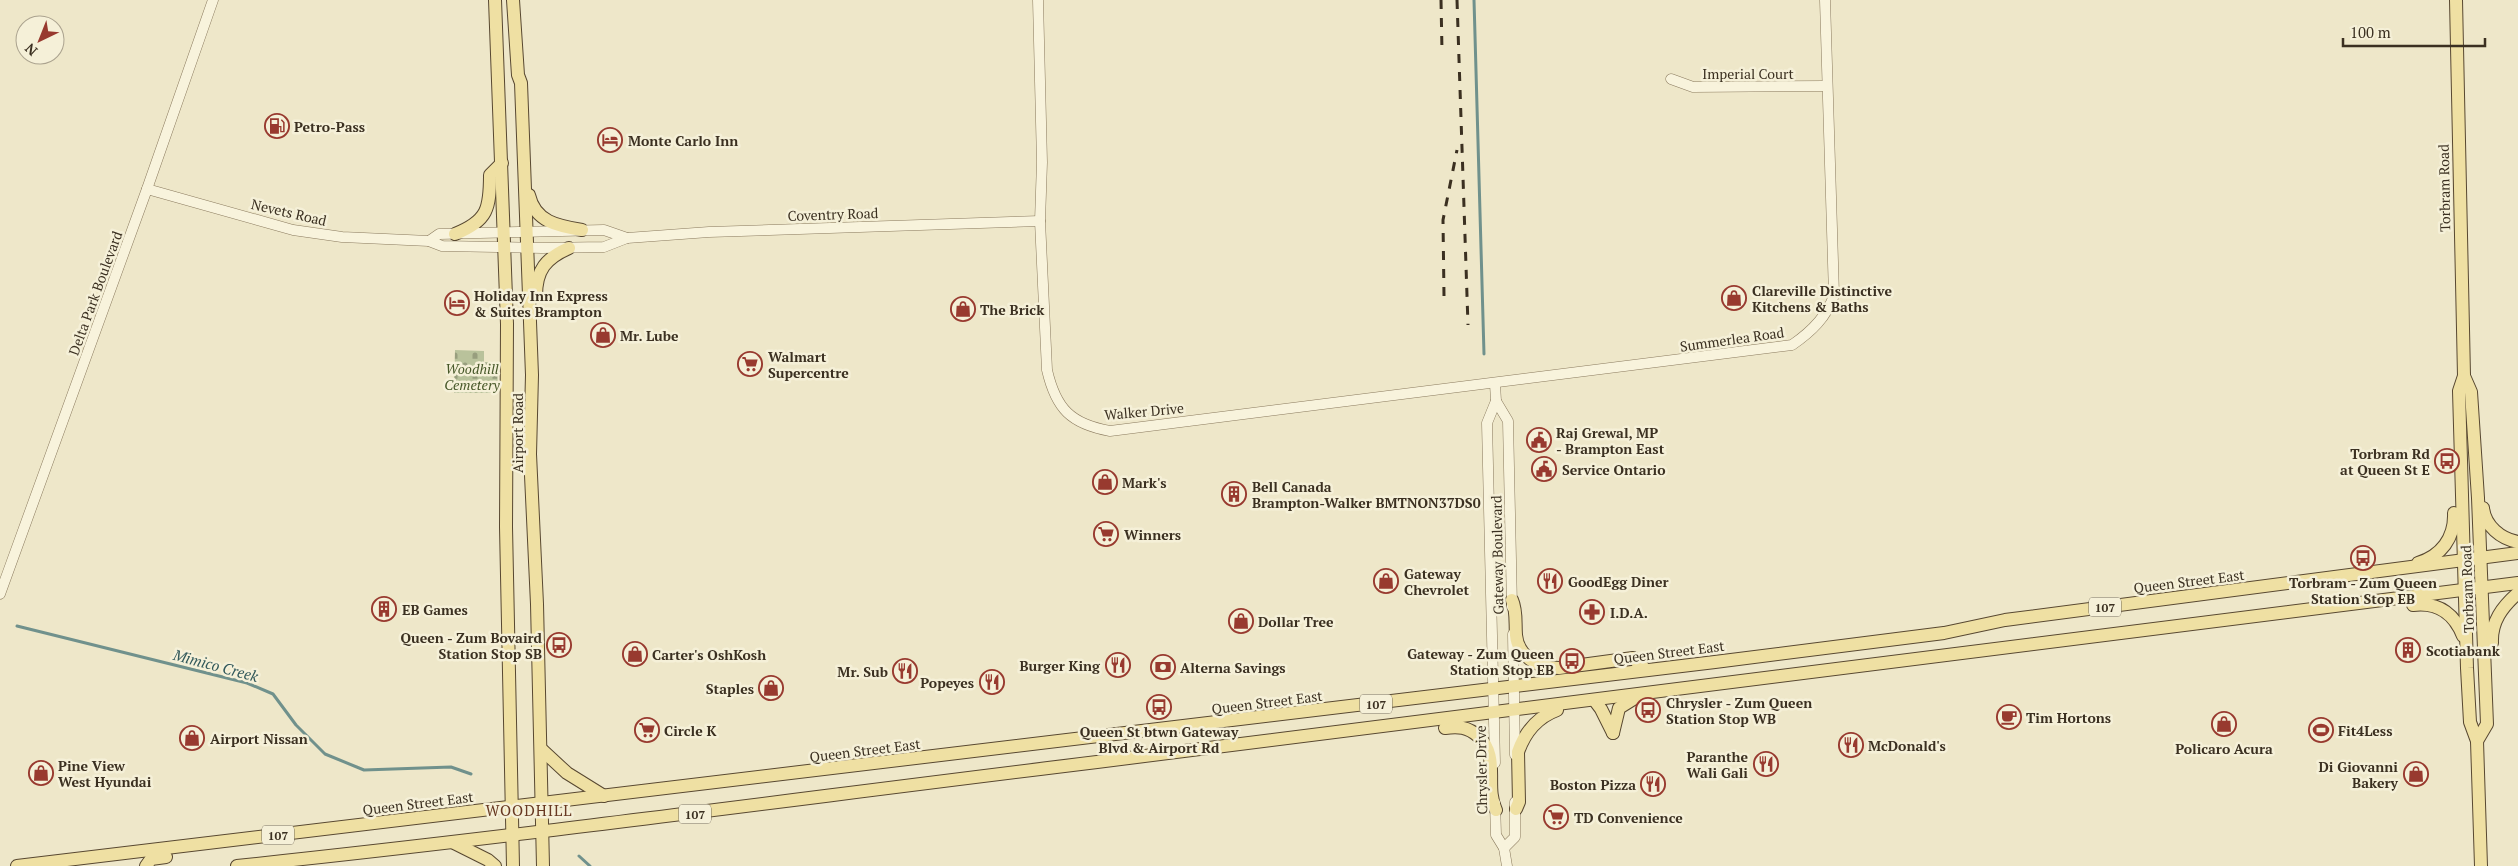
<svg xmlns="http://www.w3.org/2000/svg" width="2518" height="866" font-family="'PT Serif',serif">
	<defs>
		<pattern id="cemetery-stones" width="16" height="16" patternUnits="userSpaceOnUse" patternTransform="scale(1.25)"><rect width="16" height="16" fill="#b9c29b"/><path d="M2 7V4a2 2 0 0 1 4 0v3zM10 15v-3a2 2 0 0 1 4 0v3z" fill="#989e7e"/></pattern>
	</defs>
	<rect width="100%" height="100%" fill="#eee7c9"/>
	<path fill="url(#cemetery-stones)" d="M455,350l29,1v11h13l1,31h-44z"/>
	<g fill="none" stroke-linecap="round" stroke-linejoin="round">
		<g stroke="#70918c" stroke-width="3">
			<path d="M1474,0l10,354"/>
			<path d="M17,626l230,57 26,11 23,31 29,29 39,16 87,-3 20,7"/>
			<path d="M579,856l11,10"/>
		</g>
		<defs>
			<g id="minor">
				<path d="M1038,0l4,162 -2,59 7,149c9,39 24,54 63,61l682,-86c19,-13 35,-28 42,-50l-9,-295"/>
				<path d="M1671,79l22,8 133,-1"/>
				<path d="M147,189l146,41 49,7 87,4 13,5 100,2 62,-1 23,-9 82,-6 331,-11"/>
				<path d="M429,241l10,-7 165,-4 23,8"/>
				<path d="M1495,384l1,17 12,20 4,186"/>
				<path d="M0,594l147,-405 66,-189"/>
				<path d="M1513,634l2,121"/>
				<path d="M1495,763l-8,-340 9,-22"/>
				<path d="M1495,803l1,32 8,13 3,18"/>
				<path d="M1504,848l11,-11v-35"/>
			</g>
			<g id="major">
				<path d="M495,0l12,324 -1,203 7,339"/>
				<path d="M513,0l5,75 3,8 11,292 -2,79 7,150 6,262"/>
				<path d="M2456,0l8,376 7,16 7,106 9,226 -10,17"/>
				<path d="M529,195c6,27 29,31 53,35"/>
				<path d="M455,234c33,-13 35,-26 35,-59l12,-12"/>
				<path d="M536,296c0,-26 10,-38 33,-48"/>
				<path d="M2464,376l-5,15 8,277 3,54 7,19 4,125"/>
				<path d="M2483,508c2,18 18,31 35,34"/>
				<path d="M2418,563c23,-7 37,-25 36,-50"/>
				<path d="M1512,600c5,11 3,23 4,35 2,22 23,33 43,33l74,-10 13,12"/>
				<path d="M2413,605c25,-3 41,8 50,31"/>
				<path d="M2492,643c-1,-21 10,-36 26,-50"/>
				<path d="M1595,701l6,8 12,24"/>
				<path d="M1445,728c13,-2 23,-1 33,8 23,21 6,49 18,74"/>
				<path d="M1613,733l6,-25 16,-10"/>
				<path d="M541,749l26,24 37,23"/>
				<path d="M1516,809l3,-7 -1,-50c7,-20 20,-35 39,-42"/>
				<path d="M454,843l34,17 7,6"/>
				<path d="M17,866l1698,-204 229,-29 61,-13 513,-67"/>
				<path d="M146,866l5,-7 15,-2"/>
				<path d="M237,866c287,-30 573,-69 860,-104 474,-58 948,-115 1421,-179"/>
			</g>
		</defs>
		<use href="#minor" stroke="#8a7a5e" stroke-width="11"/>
		<use href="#major" stroke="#584831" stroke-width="14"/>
		<use href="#minor" stroke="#f8f3dc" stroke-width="10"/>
		<use href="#major" stroke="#efe0a3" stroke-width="12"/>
		<g stroke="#3b3021" stroke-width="3" stroke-dasharray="9 9" stroke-linecap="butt">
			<path d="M1441,0l1,51"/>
			<path d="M1457,0l11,325"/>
			<path d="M1444,296l-1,-76 14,-70"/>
		</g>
	</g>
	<defs>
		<symbol id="fuel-ring" viewBox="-11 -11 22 22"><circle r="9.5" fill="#f5f0d8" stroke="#983a2f" stroke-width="1.5"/><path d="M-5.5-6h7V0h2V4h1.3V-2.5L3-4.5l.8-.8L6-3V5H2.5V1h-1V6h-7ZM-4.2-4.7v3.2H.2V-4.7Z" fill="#983a2f"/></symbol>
		<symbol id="hotel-ring" viewBox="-11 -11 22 22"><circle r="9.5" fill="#f5f0d8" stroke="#983a2f" stroke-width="1.5"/><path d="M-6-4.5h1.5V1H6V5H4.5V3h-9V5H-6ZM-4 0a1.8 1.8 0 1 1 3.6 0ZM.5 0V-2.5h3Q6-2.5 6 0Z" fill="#983a2f"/></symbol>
		<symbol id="shop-ring" viewBox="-11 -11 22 22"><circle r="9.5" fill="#f5f0d8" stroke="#983a2f" stroke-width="1.5"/><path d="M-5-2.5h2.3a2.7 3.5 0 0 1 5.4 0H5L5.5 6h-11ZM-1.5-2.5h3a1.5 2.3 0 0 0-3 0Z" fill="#983a2f"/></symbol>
		<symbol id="supermarket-ring" viewBox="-11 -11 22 22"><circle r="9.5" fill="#f5f0d8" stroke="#983a2f" stroke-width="1.5"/><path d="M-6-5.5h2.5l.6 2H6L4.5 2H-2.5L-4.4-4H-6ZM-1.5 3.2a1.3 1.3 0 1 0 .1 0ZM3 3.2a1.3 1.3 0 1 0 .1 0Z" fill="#983a2f"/></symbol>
		<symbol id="civic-ring" viewBox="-11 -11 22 22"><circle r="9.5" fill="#f5f0d8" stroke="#983a2f" stroke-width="1.5"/><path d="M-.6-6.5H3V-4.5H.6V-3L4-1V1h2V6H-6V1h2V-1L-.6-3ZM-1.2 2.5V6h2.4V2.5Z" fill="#983a2f"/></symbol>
		<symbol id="bus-ring" viewBox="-11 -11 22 22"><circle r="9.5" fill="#f5f0d8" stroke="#983a2f" stroke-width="1.5"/><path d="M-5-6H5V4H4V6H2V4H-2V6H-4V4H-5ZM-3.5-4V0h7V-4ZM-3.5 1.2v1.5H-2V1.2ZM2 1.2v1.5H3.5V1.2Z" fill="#983a2f"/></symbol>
		<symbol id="building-ring" viewBox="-11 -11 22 22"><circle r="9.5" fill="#f5f0d8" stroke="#983a2f" stroke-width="1.5"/><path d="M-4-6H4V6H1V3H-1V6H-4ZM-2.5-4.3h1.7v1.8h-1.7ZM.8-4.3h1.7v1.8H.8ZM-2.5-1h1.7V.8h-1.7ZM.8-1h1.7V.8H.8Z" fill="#983a2f"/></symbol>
		<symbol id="restaurant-ring" viewBox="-11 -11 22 22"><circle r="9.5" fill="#f5f0d8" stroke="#983a2f" stroke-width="1.5"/><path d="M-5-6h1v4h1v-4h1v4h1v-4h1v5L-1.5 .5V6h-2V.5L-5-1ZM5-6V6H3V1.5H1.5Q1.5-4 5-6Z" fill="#983a2f"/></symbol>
		<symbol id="pharmacy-ring" viewBox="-11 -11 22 22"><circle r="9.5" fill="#f5f0d8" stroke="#983a2f" stroke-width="1.5"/><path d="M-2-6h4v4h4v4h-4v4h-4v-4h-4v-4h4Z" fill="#983a2f"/></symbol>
		<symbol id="bank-ring" viewBox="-11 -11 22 22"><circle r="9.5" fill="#f5f0d8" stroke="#983a2f" stroke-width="1.5"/><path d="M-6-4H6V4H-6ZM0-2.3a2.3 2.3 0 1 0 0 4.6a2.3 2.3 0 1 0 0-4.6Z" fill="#983a2f"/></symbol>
		<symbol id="cafe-ring" viewBox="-11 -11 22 22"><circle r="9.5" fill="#f5f0d8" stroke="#983a2f" stroke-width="1.5"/><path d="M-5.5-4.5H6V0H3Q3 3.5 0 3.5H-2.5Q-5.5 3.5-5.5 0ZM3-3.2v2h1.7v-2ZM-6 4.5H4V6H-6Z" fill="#983a2f"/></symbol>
		<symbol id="stadium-ring" viewBox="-11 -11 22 22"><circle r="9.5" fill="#f5f0d8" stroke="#983a2f" stroke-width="1.5"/><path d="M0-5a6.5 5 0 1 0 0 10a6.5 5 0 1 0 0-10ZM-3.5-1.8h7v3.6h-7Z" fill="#983a2f"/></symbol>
	</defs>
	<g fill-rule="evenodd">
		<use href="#fuel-ring" x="263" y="112" width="28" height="28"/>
		<use href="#hotel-ring" x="596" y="126" width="28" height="28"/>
		<use href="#shop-ring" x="1720" y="284" width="28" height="28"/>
		<use href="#hotel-ring" x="443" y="289" width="28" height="28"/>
		<use href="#shop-ring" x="949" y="295" width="28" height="28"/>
		<use href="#shop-ring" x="589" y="321" width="28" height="28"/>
		<use href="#supermarket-ring" x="736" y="350" width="28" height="28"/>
		<use href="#civic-ring" x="1525" y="426" width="28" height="28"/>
		<use href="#bus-ring" x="2433" y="447" width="28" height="28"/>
		<use href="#civic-ring" x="1530" y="455" width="28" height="28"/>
		<use href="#shop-ring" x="1091" y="468" width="28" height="28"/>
		<use href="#building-ring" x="1220" y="480" width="28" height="28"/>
		<use href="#supermarket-ring" x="1092" y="520" width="28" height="28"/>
		<use href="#bus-ring" x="2349" y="544" width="28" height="28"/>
		<use href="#shop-ring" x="1372" y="567" width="28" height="28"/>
		<use href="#restaurant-ring" x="1536" y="567" width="28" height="28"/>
		<use href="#building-ring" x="370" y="595" width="28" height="28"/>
		<use href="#pharmacy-ring" x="1578" y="598" width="28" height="28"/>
		<use href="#shop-ring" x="1227" y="607" width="28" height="28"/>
		<use href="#bus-ring" x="545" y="631" width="28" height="28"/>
		<use href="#building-ring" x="2394" y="636" width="28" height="28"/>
		<use href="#shop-ring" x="621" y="640" width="28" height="28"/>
		<use href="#bus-ring" x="1558" y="647" width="28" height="28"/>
		<use href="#restaurant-ring" x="1104" y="651" width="28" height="28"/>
		<use href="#bank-ring" x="1149" y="653" width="28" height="28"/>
		<use href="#restaurant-ring" x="891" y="657" width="28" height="28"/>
		<use href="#restaurant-ring" x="978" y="668" width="28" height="28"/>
		<use href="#shop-ring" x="757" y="674" width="28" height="28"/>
		<use href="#bus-ring" x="1145" y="693" width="28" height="28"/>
		<use href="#bus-ring" x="1634" y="696" width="28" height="28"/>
		<use href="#cafe-ring" x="1995" y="703" width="28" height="28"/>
		<use href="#shop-ring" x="2210" y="710" width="28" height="28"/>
		<use href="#supermarket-ring" x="633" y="716" width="28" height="28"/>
		<use href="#stadium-ring" x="2307" y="716" width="28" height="28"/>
		<use href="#shop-ring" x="178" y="724" width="28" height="28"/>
		<use href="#restaurant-ring" x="1837" y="731" width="28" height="28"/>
		<use href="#restaurant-ring" x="1752" y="750" width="28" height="28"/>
		<use href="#shop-ring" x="27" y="759" width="28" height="28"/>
		<use href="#shop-ring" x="2402" y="760" width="28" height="28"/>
		<use href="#restaurant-ring" x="1639" y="770" width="28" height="28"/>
		<use href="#supermarket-ring" x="1542" y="803" width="28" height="28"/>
	</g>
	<g text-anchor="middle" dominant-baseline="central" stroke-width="5" stroke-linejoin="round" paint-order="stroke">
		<g fill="#f5f0d8" stroke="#736a58" stroke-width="1">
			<rect x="2089" y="597.5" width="32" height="19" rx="4"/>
			<rect x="1360" y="694.5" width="32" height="19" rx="4"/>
			<rect x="679" y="804.5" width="32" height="19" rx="4"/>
			<rect x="262" y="825.5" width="32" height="19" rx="4"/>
		</g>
		<g font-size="12" font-weight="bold" fill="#3b3021">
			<text x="2105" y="607">107</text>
			<text x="1376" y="704">107</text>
			<text x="695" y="814">107</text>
			<text x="278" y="835">107</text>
		</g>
		<g font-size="14" fill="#3b3021" stroke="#f5f0d8">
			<text x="1748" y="73">Imperial Court</text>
			<text transform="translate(2444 188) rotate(-91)">Torbram Road</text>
			<text transform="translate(289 212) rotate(13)">Nevets Road</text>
			<text transform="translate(833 214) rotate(-2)">Coventry Road</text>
			<text transform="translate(95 293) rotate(-70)">Delta Park Boulevard</text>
			<text transform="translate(1732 339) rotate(-8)">Summerlea Road</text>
			<text transform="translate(1144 411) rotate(-5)">Walker Drive</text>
			<text transform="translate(517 433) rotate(-90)">Airport Road</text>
			<text transform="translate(1497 555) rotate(-91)">Gateway Boulevard</text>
			<text transform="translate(2189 581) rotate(-7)">Queen Street East</text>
			<text transform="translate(2467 589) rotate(-92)">Torbram Road</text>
			<text transform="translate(1669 652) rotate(-7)">Queen Street East</text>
			<text transform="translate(1267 702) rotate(-7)">Queen Street East</text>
			<text transform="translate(865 750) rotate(-7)">Queen Street East</text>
			<text transform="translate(1481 770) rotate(-91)">Chrysler Drive</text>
			<text transform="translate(418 803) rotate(-7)">Queen Street East</text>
		</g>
		<g font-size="14" font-weight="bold" fill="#3b3021" stroke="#f5f0d8" text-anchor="start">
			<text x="294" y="126">Petro-Pass</text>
			<text x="628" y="140">Monte Carlo Inn</text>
			<text x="1752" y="290">Clareville Distinctive<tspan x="1752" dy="16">Kitchens &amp; Baths</tspan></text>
			<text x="474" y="295">Holiday Inn Express<tspan x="474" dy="16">&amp; Suites Brampton</tspan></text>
			<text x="980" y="309">The Brick</text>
			<text x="620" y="335">Mr. Lube</text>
			<text x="768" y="356">Walmart<tspan x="768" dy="16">Supercentre</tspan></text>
			<text x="1556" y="432">Raj Grewal, MP<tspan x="1556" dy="16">- Brampton East</tspan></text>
			<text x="2430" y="453" text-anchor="end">Torbram Rd<tspan x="2430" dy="16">at Queen St E</tspan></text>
			<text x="1562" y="469">Service Ontario</text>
			<text x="1122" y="482">Mark's</text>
			<text x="1252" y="486">Bell Canada<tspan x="1252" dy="16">Brampton-Walker BMTNON37DS0</tspan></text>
			<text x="1124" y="534">Winners</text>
			<text x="1404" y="573">Gateway<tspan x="1404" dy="16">Chevrolet</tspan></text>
			<text x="1568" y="581">GoodEgg Diner</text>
			<text x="2363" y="582" text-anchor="middle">Torbram - Zum Queen<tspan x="2363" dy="16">Station Stop EB</tspan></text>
			<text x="402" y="609">EB Games</text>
			<text x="1610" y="612">I.D.A.</text>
			<text x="1258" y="621">Dollar Tree</text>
			<text x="542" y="637" text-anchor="end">Queen - Zum Bovaird<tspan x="542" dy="16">Station Stop SB</tspan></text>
			<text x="2426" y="650">Scotiabank</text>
			<text x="1554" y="653" text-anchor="end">Gateway - Zum Queen<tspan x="1554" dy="16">Station Stop EB</tspan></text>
			<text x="652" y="654">Carter's OshKosh</text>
			<text x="1100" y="665" text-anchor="end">Burger King</text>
			<text x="1180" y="667">Alterna Savings</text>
			<text x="888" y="671" text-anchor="end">Mr. Sub</text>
			<text x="974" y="682" text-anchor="end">Popeyes</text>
			<text x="754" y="688" text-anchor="end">Staples</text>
			<text x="1666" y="702">Chrysler - Zum Queen<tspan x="1666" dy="16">Station Stop WB</tspan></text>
			<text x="2026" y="717">Tim Hortons</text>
			<text x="664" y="730">Circle K</text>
			<text x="2338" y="730">Fit4Less</text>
			<text x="1159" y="731" text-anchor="middle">Queen St btwn Gateway<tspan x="1159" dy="16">Blvd &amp; Airport Rd</tspan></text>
			<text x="210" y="738">Airport Nissan</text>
			<text x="1868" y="745">McDonald's</text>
			<text x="2224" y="748" text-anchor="middle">Policaro Acura</text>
			<text x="1748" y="756" text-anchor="end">Paranthe<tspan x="1748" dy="16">Wali Gali</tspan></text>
			<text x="58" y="765">Pine View<tspan x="58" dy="16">West Hyundai</tspan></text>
			<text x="2398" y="766" text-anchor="end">Di Giovanni<tspan x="2398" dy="16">Bakery</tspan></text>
			<text x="1636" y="784" text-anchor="end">Boston Pizza</text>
			<text x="1574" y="817">TD Convenience</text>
		</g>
		<g font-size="14" font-style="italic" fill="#465728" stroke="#f5f0d8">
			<text x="472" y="368">Woodhill<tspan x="472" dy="16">Cemetery</tspan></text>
		</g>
		<g font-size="15" font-style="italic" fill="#31585a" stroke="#f5f0d8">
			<text transform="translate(216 665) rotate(15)">Mimico Creek</text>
		</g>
		<g font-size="15" letter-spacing="1" fill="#673821" stroke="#f5f0d8">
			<text x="529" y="810">WOODHILL</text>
		</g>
	</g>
	<g transform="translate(40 40) rotate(223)"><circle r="24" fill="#f5f0d8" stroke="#aba38f"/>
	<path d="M0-4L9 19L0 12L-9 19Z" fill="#983a2f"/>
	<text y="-8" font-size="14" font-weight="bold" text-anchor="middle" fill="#3b3021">N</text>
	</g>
	<path d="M2343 38v8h142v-8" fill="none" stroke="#3b3021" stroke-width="2.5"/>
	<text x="2350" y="38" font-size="15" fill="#3b3021" stroke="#f5f0d8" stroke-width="4" paint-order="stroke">100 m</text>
</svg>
